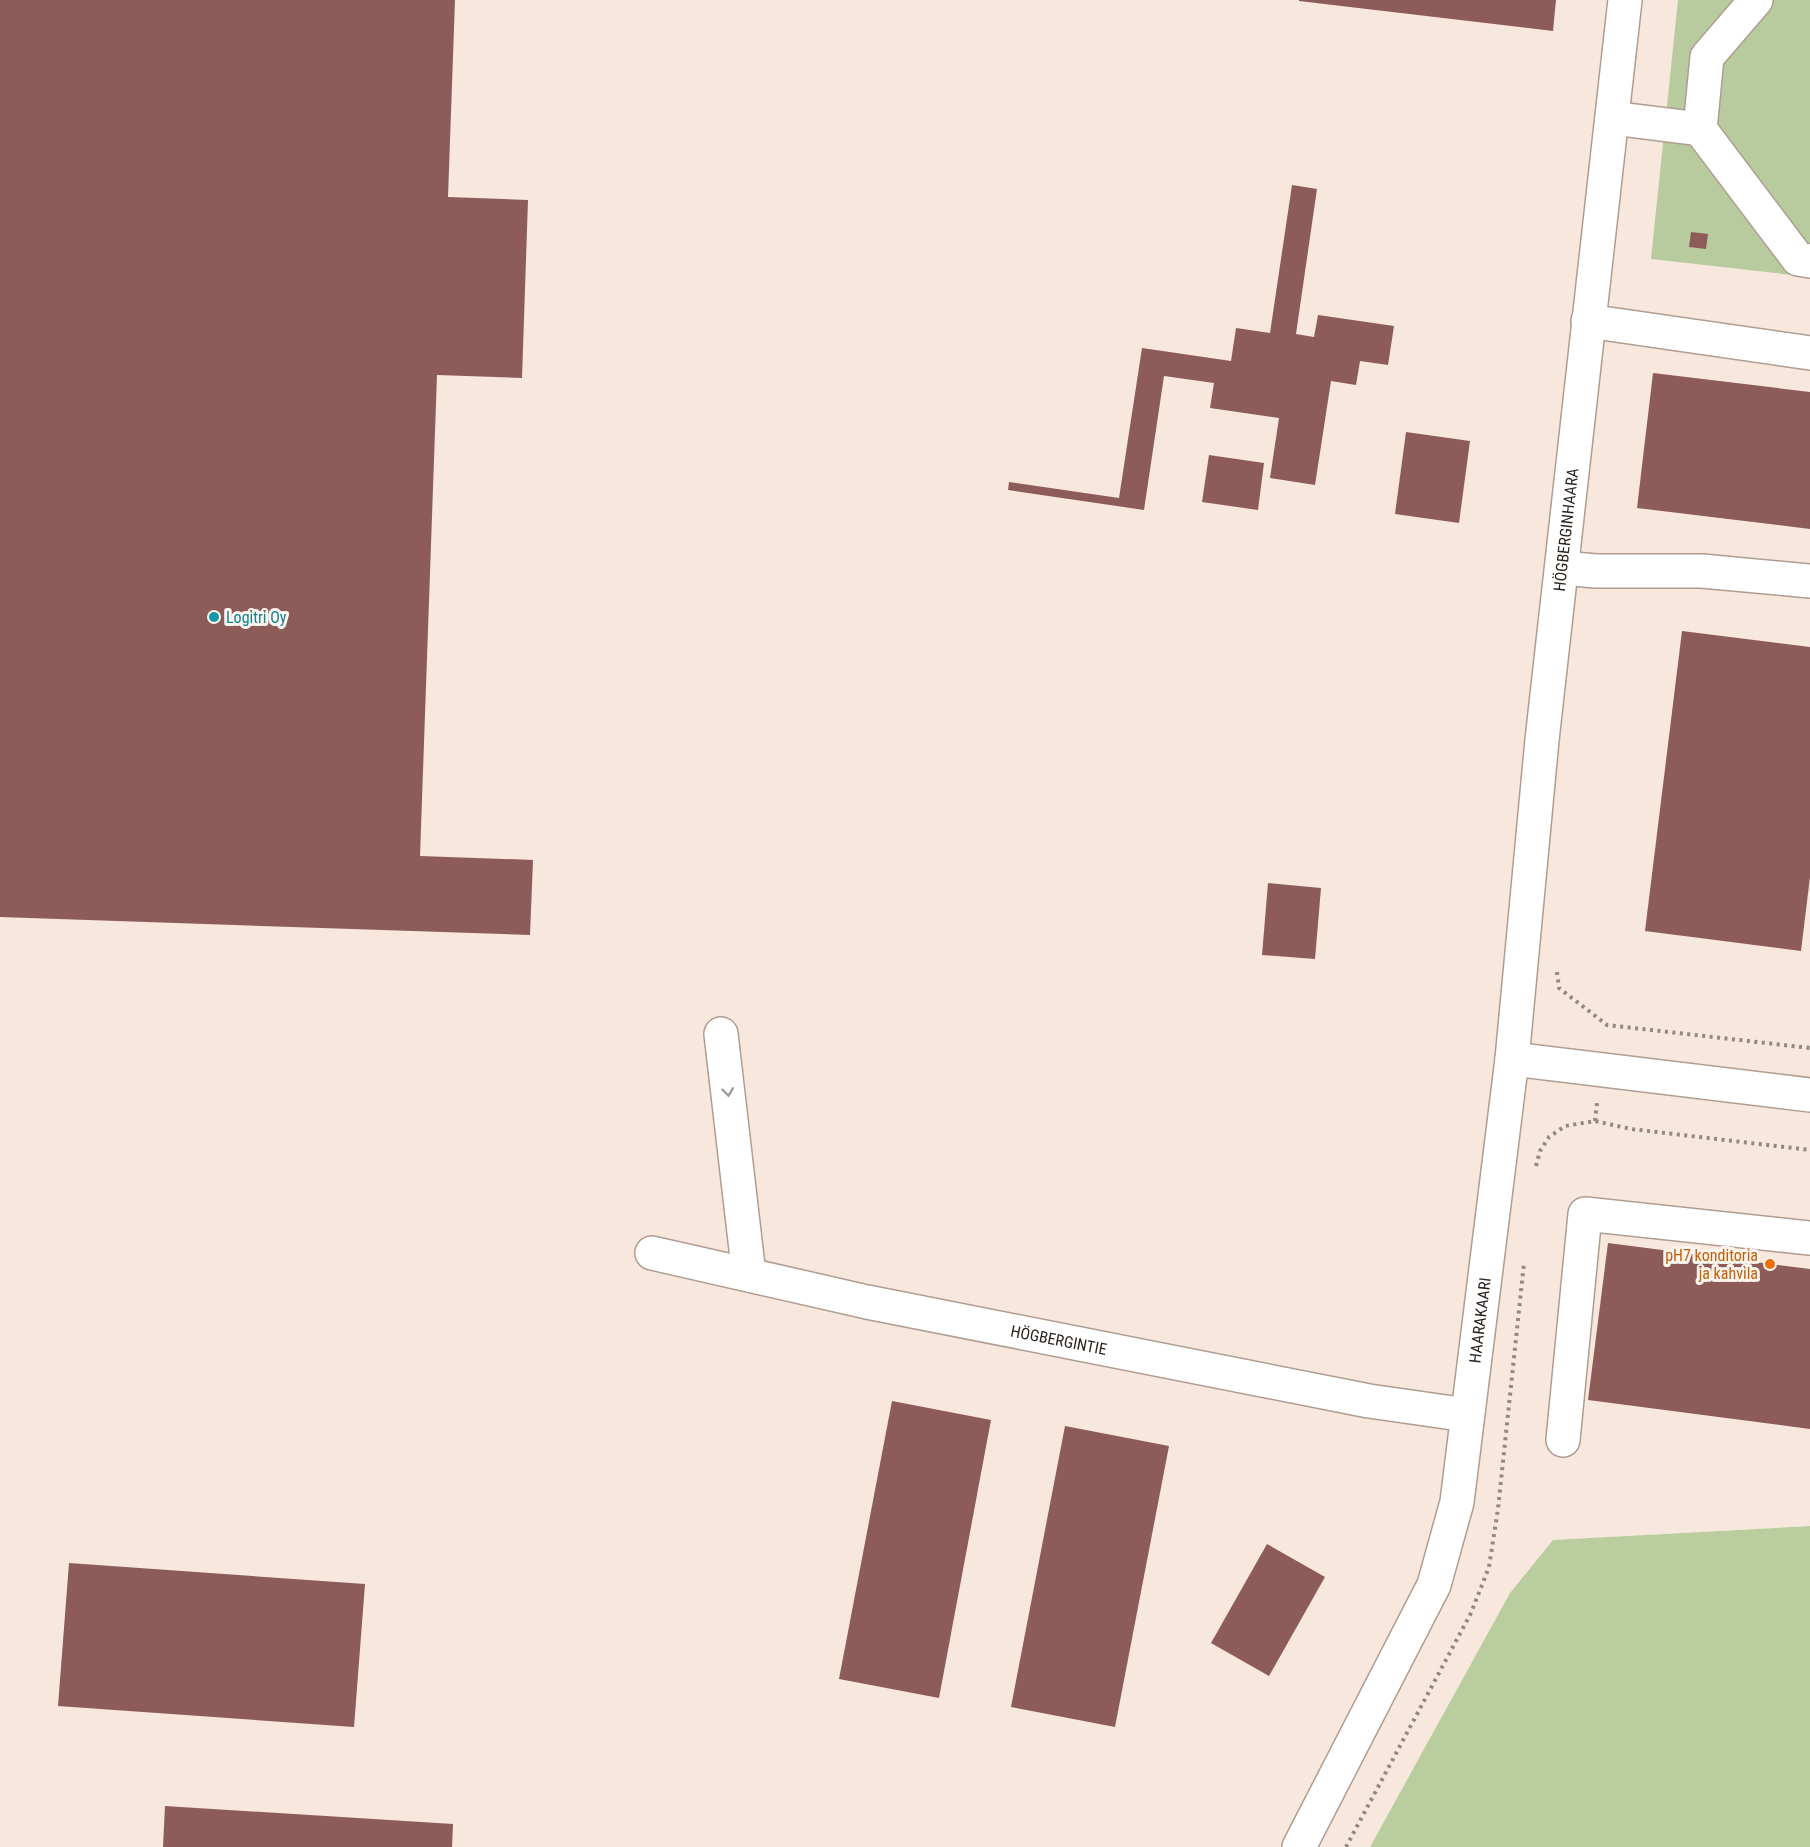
<svg xmlns="http://www.w3.org/2000/svg" width="1810" height="1847" font-family="'Roboto Condensed',sans-serif">
	<rect width="100%" height="100%" fill="#fcf4ee"/>
	<path fill="#f8e7dc" d="M0,0h1810v1526l-257,14 -43,53 -140,254h-1370z"/>
	<path fill="#b8cb9f" d="M1678,0h132v277l-159,-18z"/>
	<path fill="#bacd9f" d="M1810,1526v321h-440l140,-254 43,-53z"/>
	<g fill="#8d5c59">
		<path d="M0,0h455l-7,197 80,3 -6,178 -85,-3 -17,481 113,4 -3,75 -530,-18z"/>
		<path d="M1299,0h257l-3,31 -254,-30z"/>
		<path d="M1292,185l25,4 -21,145 18,3 4,-22 76,11 -6,39 -28,-4 -4,24 -25,-4 -16,104 -45,-7 9,-60 -69,-10 4,-25 -50,-7 -20,134 -136,-20 1,-8 110,16 23,-150 89,13 5,-33 34,5z"/>
		<path d="M1691,232l17,2 -2,15 -17,-2z"/>
		<path d="M1653,373l157,19v137l-173,-21z"/>
		<path d="M1406,432l64,9 -11,82 -64,-9z"/>
		<path d="M1209,455l55,8 -6,47 -56,-8z"/>
		<path d="M1682,631l128,16v230l-9,74 -156,-20z"/>
		<path d="M1268,883l53,5 -6,71 -53,-4z"/>
		<path d="M1608,1243l202,26v160l-222,-29z"/>
		<path d="M892,1401l99,19 -52,278 -100,-19z"/>
		<path d="M1065,1426l104,20 -54,281 -104,-20z"/>
		<path d="M1267,1544l58,33 -56,99 -58,-33z"/>
		<path d="M69,1563l296,21 -11,143 -296,-21z"/>
		<path d="M165,1806l288,18 -1,23h-289z"/>
	</g>
	<g fill="none" stroke-linecap="round" stroke-linejoin="round">
		<defs>
			<g id="minor">
				<path d="M1756,0l-49,57 -7,72 98,130 12,2"/>
				<path d="M1612,118l88,11"/>
				<path d="M1588,321l222,32"/>
				<path d="M1562,568l34,3h106l108,10"/>
				<path d="M721,1034l28,241"/>
				<path id="s1" d="M1512,1059l30,-319 83,-740"/>
				<path id="s2" d="M652,1253l215,49 502,99 98,14"/>
				<path d="M1563,1440l22,-226 225,24"/>
				<path id="s3" d="M1299,1847l135,-262 23,-83 55,-443 298,36"/>
			</g>
		</defs>
		<use href="#minor" stroke="#b09d91" stroke-width="36"/>
		<g stroke="#908882" stroke-width="4" stroke-dasharray="3 4.5" stroke-linecap="butt">
			<path d="M1557,972l2,16 48,37 203,23"/>
			<path d="M1595,1121l2,-18"/>
			<path d="M1536,1166l4,-15 9,-14 16,-11 30,-5 36,8 179,21"/>
			<path d="M1346,1847l125,-234 18,-46 9,-58 26,-246"/>
		</g>
		<use href="#minor" stroke="#fff" stroke-width="33"/>
	</g>
	<defs><path id="oneway-chevron" d="M-2-3.5L2.5 0L-2 3.5" fill="none" stroke-width="1.6" stroke-linecap="round" stroke-linejoin="round" transform="scale(1.5)"/></defs>
	<use stroke="#a09c9a" href="#oneway-chevron" transform="translate(728 1092) rotate(83)"/>
	<circle fill="#0f9aa8" stroke="#fcf4ee" stroke-width="2" cx="214" cy="617" r="6"/>
	<circle fill="#e8710a" stroke="#fcf4ee" stroke-width="2" cx="1770" cy="1264" r="6"/>
	<g text-anchor="middle" dominant-baseline="central" stroke-width="6" stroke-linejoin="round" paint-order="stroke">
		<g font-size="16" fill="#2c241f" stroke="#fcf4ee">
			<text stroke="none"><textPath href="#s1" startOffset="532">HÖGBERGINHAARA</textPath></text>
			<text stroke="none"><textPath href="#s3" startOffset="564">HAARAKAARI</textPath></text>
			<text stroke="none"><textPath href="#s2" startOffset="416">HÖGBERGINTIE</textPath></text>
		</g>
		<g font-size="16" fill="#0d838f" stroke="#fcf4ee" text-anchor="start">
			<text x="226" y="617">Logitri Oy</text>
		</g>
		<g font-size="16" fill="#c56008" stroke="#fcf4ee" text-anchor="end">
			<text x="1758" y="1255">pH7 konditoria<tspan x="1758" dy="18">ja kahvila</tspan></text>
		</g>
	</g>
</svg>
